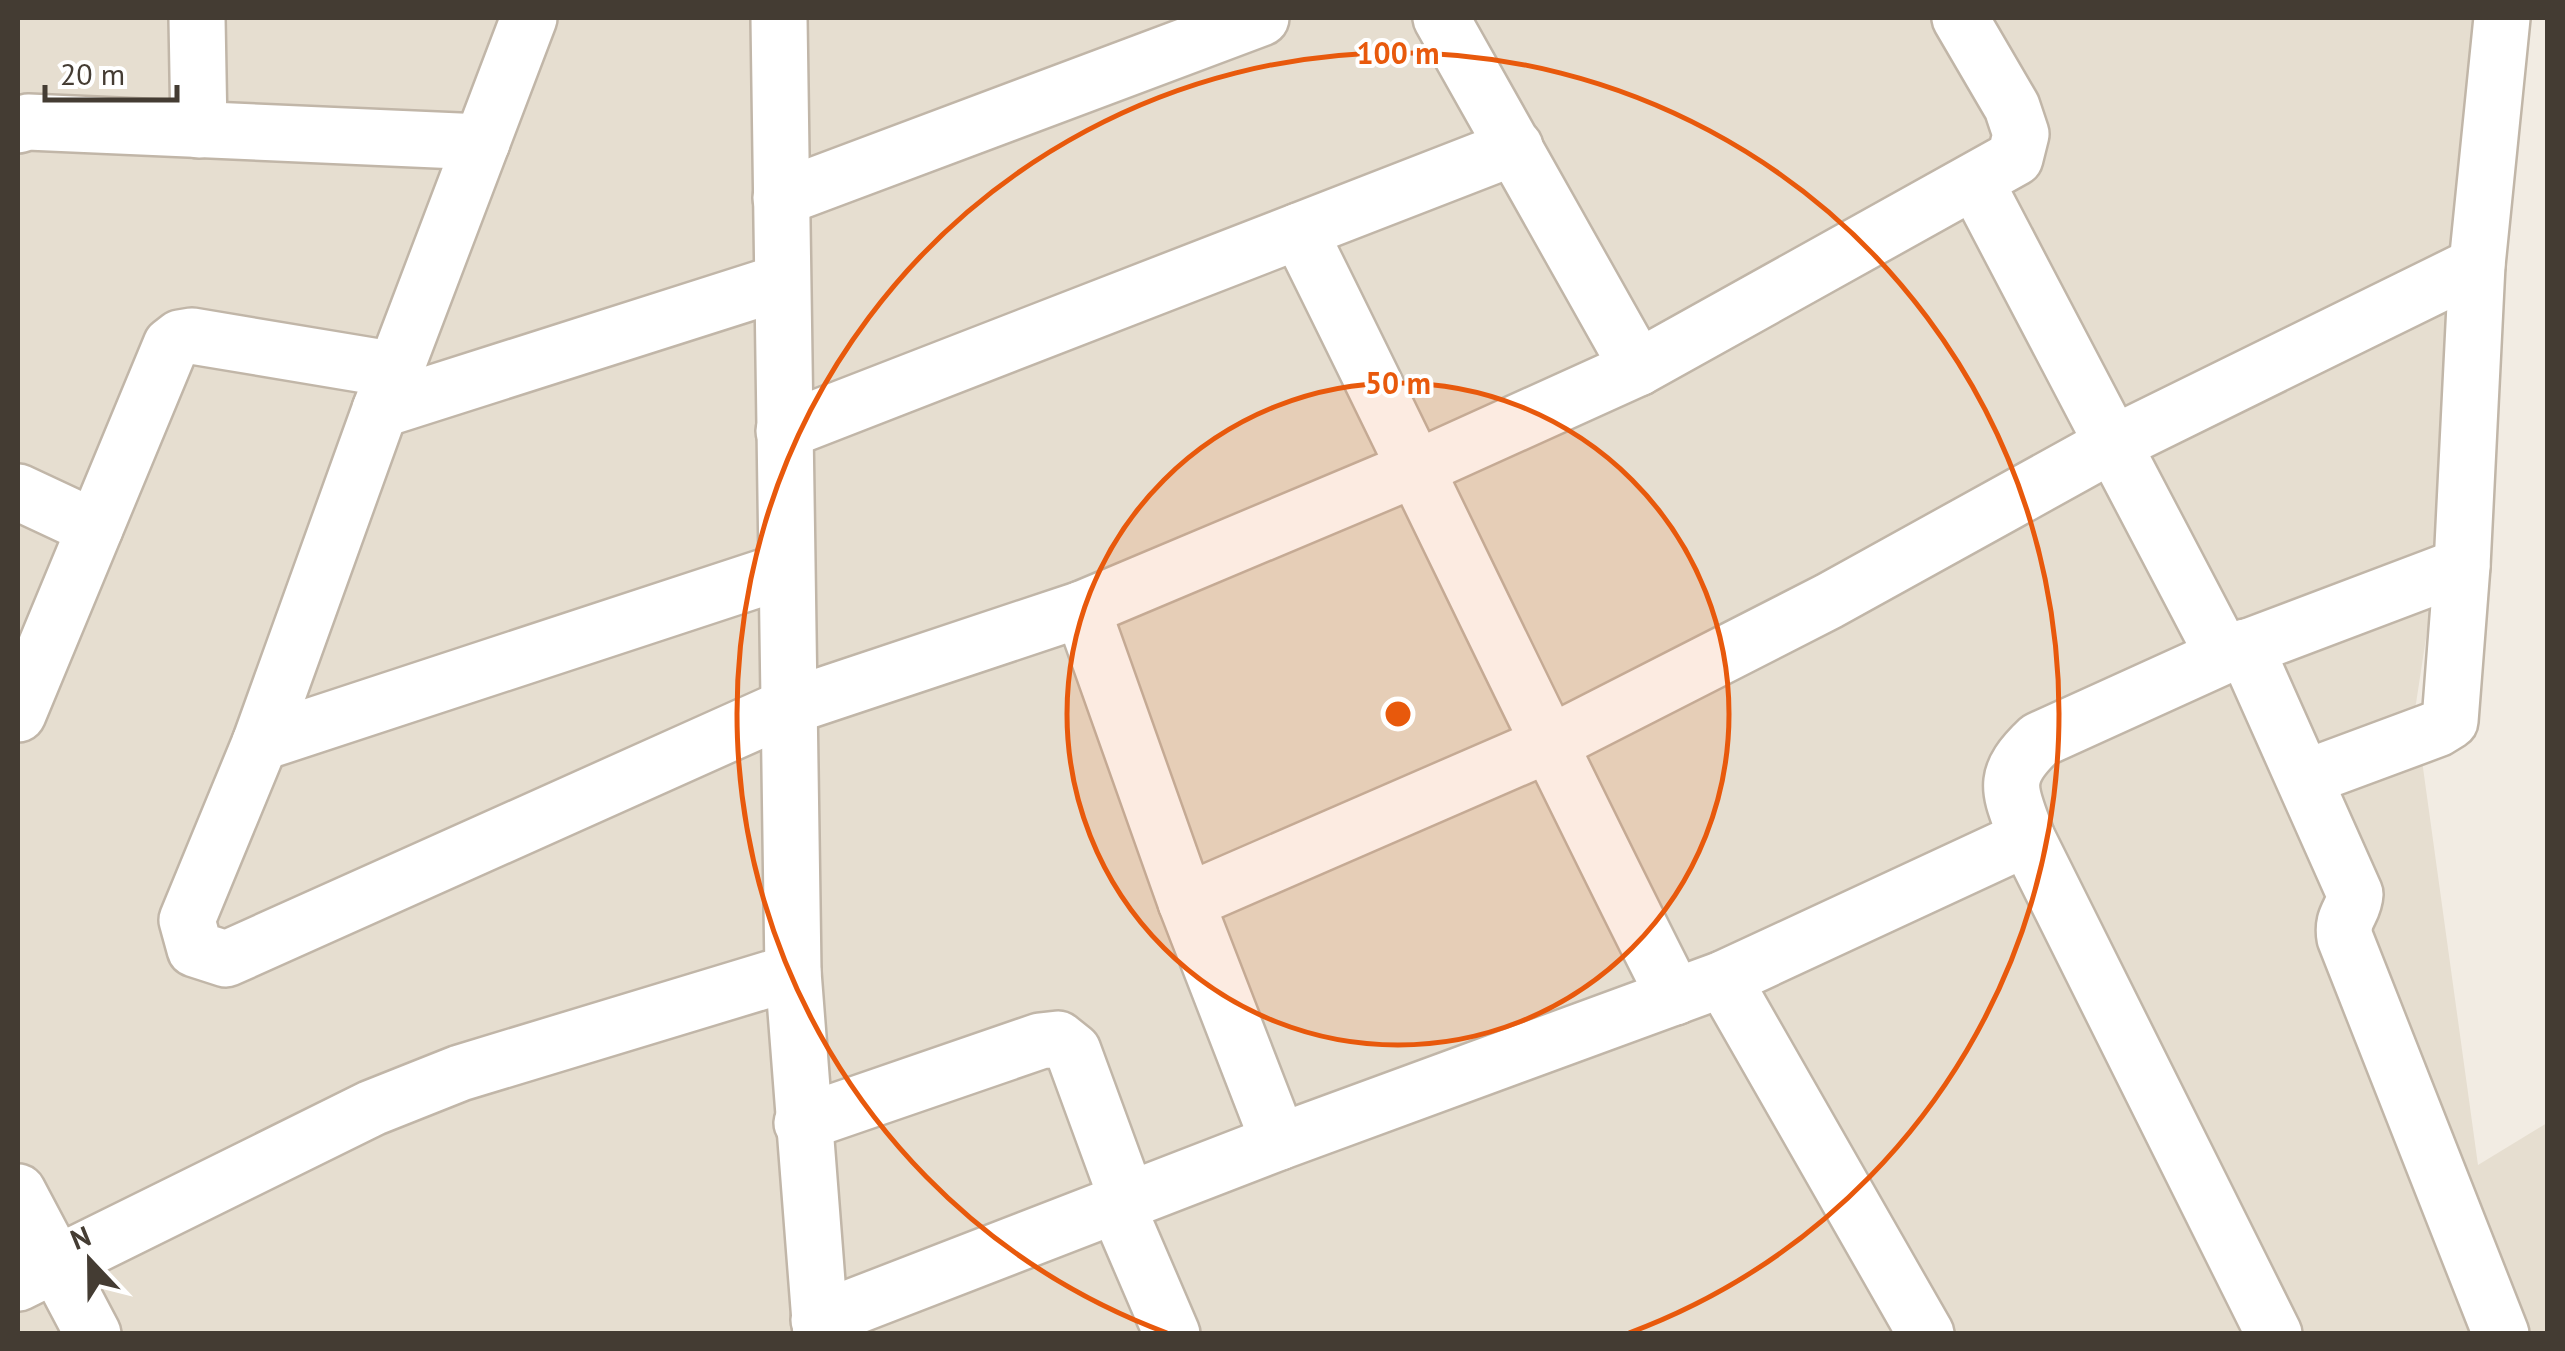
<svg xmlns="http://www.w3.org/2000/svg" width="2565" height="1351" font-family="'PT Sans',sans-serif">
	<rect width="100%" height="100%" fill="#f2ece3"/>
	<path fill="#e6ded0" d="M18,18h2503l-106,692 63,455 69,-42v210h-2529z"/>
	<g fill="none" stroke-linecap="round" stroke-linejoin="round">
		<defs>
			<g id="minor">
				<path d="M197,18l2,112"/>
				<path d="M529,18l-149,392 -120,333 -73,177 8,29 31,10 562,-252 294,-98 335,-141 221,-100 377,-210 6,-24 -9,-27 -52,-89"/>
				<path d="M779,18l14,954 28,362"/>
				<path d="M1441,18l197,350"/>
				<path d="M18,125l10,-3 454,20"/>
				<path d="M1975,181l249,475"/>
				<path d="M781,198l480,-180"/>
				<path d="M1299,231c127,255 247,512 376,766"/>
				<path d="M380,410l402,-128"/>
				<path d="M784,431l731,-284"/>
				<path d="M18,492l77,36"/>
				<path d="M1082,609l104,293 93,240"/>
				<path d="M2245,647l110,247c-1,18 -14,22 -10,44l156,396"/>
				<path d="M18,714l153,-369 9,-7 12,-2 204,34"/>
				<path d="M260,743l526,-173"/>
				<path d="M2305,778l132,-49 13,-8 12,-155 15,-301 25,-247"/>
				<path d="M1186,902l361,-157 282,-144 282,-156 366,-180"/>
				<path d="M1723,979l203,355"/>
				<path d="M802,1123l238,-82 18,-2 15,12 55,150"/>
				<path d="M18,1192l75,142"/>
				<path d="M1117,1206l55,128"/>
				<path d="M18,1283l354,-175 88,-35 333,-101"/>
				<path d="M819,1320l460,-178 444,-163 304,-141"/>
				<path d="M2274,1334l-247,-496c-17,-47 -28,-60 12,-98l185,-84 238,-90"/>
			</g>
		</defs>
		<use href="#minor" stroke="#c1b6a8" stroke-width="60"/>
		<use href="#minor" stroke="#fff" stroke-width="55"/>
	</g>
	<circle cx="1398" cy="714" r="331" fill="#e8590c" fill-opacity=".12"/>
	<g fill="none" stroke="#e8590c" stroke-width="5">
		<circle cx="1398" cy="714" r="331"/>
		<path d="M1167 1333A661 661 0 1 1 1629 1333"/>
	</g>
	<circle cx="1398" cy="714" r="15" fill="#e8590c" stroke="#fff" stroke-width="5"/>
	<g font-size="30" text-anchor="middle" font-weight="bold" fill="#e8590c" stroke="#fff" stroke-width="8" stroke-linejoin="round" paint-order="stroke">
		<text x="1398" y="64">100 m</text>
		<text x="1398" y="394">50 m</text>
	</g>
	<rect width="2565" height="1351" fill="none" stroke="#443c33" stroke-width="40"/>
	<g transform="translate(90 1261) rotate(338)" stroke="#ffffff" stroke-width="8" paint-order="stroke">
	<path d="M0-8L18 38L0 25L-18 38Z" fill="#443c33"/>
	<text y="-15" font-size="28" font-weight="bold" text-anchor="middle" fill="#443c33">N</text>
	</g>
	<path d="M45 85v15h132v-15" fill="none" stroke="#443c33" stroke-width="5"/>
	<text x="60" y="85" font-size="30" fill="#443c33" stroke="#ffffff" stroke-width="8" paint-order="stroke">20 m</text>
</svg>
